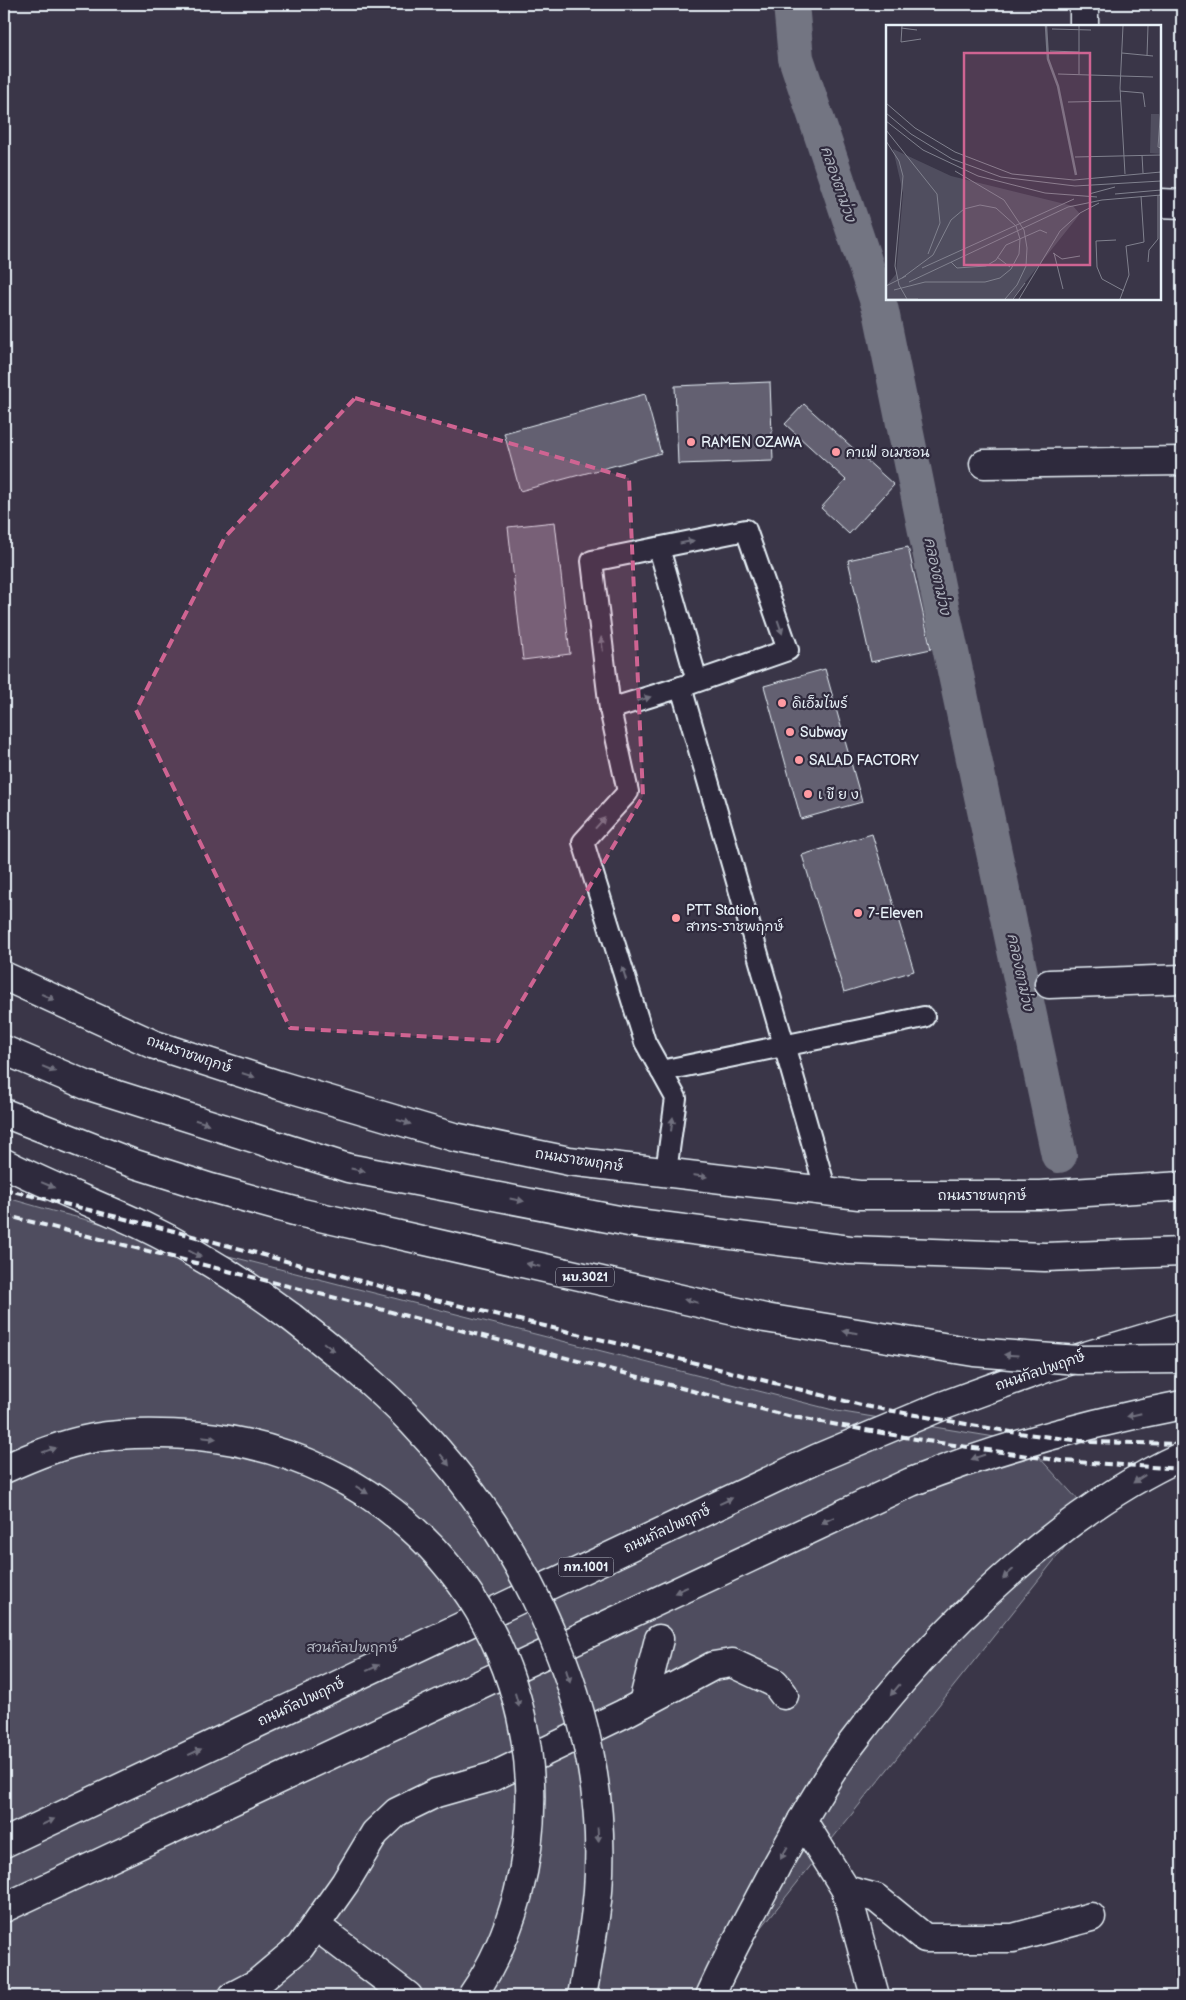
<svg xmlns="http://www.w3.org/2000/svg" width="1186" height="2000" font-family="'Balsamiq Sans','Playpen Sans Thai',sans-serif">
	<rect width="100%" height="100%" fill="#3a3648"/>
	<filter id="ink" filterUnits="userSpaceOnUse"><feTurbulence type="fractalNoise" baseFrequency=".02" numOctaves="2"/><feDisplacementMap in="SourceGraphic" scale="10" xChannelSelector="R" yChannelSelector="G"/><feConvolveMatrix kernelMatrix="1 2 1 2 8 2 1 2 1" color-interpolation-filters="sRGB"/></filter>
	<g filter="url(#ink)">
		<path fill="#504e5f" stroke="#9ca0ac" d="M4,1197l52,15 781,199 188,31 66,72 -384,482h-703z"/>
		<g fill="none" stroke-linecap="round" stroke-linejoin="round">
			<path stroke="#737482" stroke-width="36" d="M791,4l5,54 85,253 61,299 117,545"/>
		</g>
		<g fill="#636171" stroke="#e8f1f8">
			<path d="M770,382l3,79 -95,3 -3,-78z"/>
			<path d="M645,394l16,59 -141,38 -16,-58z"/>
			<path d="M804,404l90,81 -45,49 -28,-26 25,-28 -61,-56z"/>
			<path d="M555,522l15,132 -47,6 -15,-133z"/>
			<path d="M908,547l23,102 -60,13 -23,-102z"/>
			<path d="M825,669l37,133 -61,17 -37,-133z"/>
			<path d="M872,834l42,137 -70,21 -42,-137z"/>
		</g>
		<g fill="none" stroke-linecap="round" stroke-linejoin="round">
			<defs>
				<g id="service">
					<path d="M659,548l38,133"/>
					<path d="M610,709l-18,-148 154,-31 42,120 -107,37"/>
					<path d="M661,1071l263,-54"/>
					<path d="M666,1172l10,-74 -31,-56 -62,-200 45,-50 -18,-83 71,-22 145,504"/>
				</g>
				<g id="minor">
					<path d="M1084,4v22"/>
					<path d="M1160,203l22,1"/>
					<path d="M984,464l198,-3"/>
					<path d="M1049,984l133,-5"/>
					<path d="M643,1703l16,-64"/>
					<path d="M802,1820l44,70 30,8 49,40h88l78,-21"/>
					<path d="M846,1890l29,106"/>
					<path d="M316,1926l92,70"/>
					<path d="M233,1996l23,-12 44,-37 45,-64 30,-50 22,-21 39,-19 56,-16 131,-63 90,-48 19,-3 43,20 9,12"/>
				</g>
				<path id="secondary" d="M4,976l151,69 124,40 175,52 115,24 290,34h181l142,-9"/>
				<g id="primary">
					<path d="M4,1050l82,35 262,83 281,54 221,28 195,7 137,-5"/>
					<path d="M4,1163c44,23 90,40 135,61 54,26 104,57 152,93"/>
					<path d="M4,1843l814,-385 124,-52 107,-39 133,-40"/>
					<path d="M4,1908l907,-426c89,-35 177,-59 271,-77"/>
					<path d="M710,1996c20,-45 44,-87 67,-131 23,-41 46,-84 75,-122 81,-108 207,-231 330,-287"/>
				</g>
			</defs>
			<use href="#service" stroke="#e8f1f8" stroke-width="24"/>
			<use href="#minor" stroke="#e8f1f8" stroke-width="31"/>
			<use href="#secondary" stroke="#e8f1f8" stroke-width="31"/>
			<use href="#primary" stroke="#e8f1f8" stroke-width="31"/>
			<use href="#service" stroke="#2f2a3d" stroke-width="20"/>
			<use href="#minor" stroke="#2f2a3d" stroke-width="28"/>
			<use href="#secondary" stroke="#2f2a3d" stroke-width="28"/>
			<use href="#primary" stroke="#2f2a3d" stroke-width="28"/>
			<g stroke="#e8f1f8" stroke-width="4" stroke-dasharray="8 4" stroke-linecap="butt">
				<path d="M4,1189l166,41 228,61 222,53 245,62 146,26 80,10 91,2"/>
				<path d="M4,1215l372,93 412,108 139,25 135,20 120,8"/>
			</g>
			<defs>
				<g id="primary-bridge">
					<path d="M4,1113l128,50 79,25 87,24 467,106 209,34 104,8 104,-1"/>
					<path d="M291,1317c42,33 85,67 122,106 116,122 198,296 185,468 -3,35 -10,71 -16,105"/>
					<path d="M4,1469c29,-13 58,-25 90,-31 34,-6 70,-5 105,-2 185,18 322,161 331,347 3,74 -16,152 -58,213"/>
				</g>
			</defs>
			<use href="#primary-bridge" stroke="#e8f1f8" stroke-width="31" stroke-linecap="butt"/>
			<use href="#primary-bridge" stroke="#2f2a3d" stroke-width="28"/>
		</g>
		<defs><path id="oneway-solid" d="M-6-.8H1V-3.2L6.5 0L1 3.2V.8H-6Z" transform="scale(1.25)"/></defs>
		<g fill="#70707e">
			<use href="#oneway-solid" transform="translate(687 542) rotate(-12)"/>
			<use href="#oneway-solid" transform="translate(780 627) rotate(71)"/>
			<use href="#oneway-solid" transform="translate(602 644) rotate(-97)"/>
			<use href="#oneway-solid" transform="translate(644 699) rotate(-17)"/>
			<use href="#oneway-solid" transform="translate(600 823) rotate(-48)"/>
			<use href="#oneway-solid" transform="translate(624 973) rotate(-107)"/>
			<use href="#oneway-solid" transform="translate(48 997) rotate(24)"/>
			<use href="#oneway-solid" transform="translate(49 1069) rotate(23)"/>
			<use href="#oneway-solid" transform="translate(248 1075) rotate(18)"/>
			<use href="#oneway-solid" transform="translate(202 1122) rotate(18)"/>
			<use href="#oneway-solid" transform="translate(404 1122) rotate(17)"/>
			<use href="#oneway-solid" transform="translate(672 1124) rotate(-82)"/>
			<use href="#oneway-solid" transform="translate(358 1170) rotate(11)"/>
			<use href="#oneway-solid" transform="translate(700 1176) rotate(7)"/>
			<use href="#oneway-solid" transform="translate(48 1185) rotate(23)"/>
			<use href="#oneway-solid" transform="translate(517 1200) rotate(11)"/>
			<use href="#oneway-solid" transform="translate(195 1254) rotate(28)"/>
			<use href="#oneway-solid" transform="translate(533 1265) rotate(-167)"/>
			<use href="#oneway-solid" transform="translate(691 1301) rotate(-167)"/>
			<use href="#oneway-solid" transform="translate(850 1332) rotate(-171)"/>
			<use href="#oneway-solid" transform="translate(329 1347) rotate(39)"/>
			<use href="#oneway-solid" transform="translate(1011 1355) rotate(-176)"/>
			<use href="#oneway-solid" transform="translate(1134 1415) rotate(167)"/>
			<use href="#oneway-solid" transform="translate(209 1438) rotate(6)"/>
			<use href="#oneway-solid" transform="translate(49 1450) rotate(-20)"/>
			<use href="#oneway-solid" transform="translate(978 1457) rotate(161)"/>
			<use href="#oneway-solid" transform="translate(445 1460) rotate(52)"/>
			<use href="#oneway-solid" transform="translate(1139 1479) rotate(147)"/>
			<use href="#oneway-solid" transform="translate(362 1490) rotate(31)"/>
			<use href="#oneway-solid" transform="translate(726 1501) rotate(-25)"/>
			<use href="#oneway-solid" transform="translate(828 1520) rotate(155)"/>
			<use href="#oneway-solid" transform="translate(1008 1574) rotate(138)"/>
			<use href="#oneway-solid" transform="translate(681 1590) rotate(155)"/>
			<use href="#oneway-solid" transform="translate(373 1668) rotate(-25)"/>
			<use href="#oneway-solid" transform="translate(568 1676) rotate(73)"/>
			<use href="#oneway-solid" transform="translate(895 1690) rotate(130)"/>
			<use href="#oneway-solid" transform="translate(517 1700) rotate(74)"/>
			<use href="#oneway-solid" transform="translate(195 1752) rotate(-25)"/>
			<use href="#oneway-solid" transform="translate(48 1822) rotate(-25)"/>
			<use href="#oneway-solid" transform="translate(598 1835) rotate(87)"/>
			<use href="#oneway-solid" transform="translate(784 1853) rotate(119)"/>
		</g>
	</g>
	<path fill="#cf6492" fill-opacity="0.2" stroke="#cf6492" stroke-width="4" stroke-dasharray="10 6" stroke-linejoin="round" d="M355,398l274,80 14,318 -145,245 -208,-13 -154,-318 89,-173z"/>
	<g fill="#ff9aa2" stroke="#2f2a3d" stroke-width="2">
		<circle cx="691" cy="442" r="5"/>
		<circle cx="836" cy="452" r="5"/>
		<circle cx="782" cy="703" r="5"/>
		<circle cx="790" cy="732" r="5"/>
		<circle cx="799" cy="760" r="5"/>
		<circle cx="808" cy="794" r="5"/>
		<circle cx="858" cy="913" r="5"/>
		<circle cx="676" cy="918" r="5"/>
	</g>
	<g text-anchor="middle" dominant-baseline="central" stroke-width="4.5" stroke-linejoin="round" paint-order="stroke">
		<g fill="#2f2a3d" stroke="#b0b5c0" stroke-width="1">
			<rect x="556" y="1267.5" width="58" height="19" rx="4"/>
			<rect x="558.5" y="1557.5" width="55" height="19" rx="4"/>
		</g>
		<g font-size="12" font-weight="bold" fill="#e8f1f8">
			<text x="585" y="1277">นบ.3021</text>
			<text x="586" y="1567">กท.1001</text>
		</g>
		<g font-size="14" fill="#e8f1f8" stroke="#2f2a3d" text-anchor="start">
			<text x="701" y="442">RAMEN OZAWA</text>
			<text x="846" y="452">คาเฟ่ อเมซอน</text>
			<text x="792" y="703">ดิเอ็มไพร์</text>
			<text x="800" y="732">Subway</text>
			<text x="809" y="760">SALAD FACTORY</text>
			<text x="818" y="794">เ ขี ย ง</text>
			<text x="686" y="910">PTT Station<tspan x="686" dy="16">สาทร-ราชพฤกษ์</tspan></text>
			<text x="868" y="913">7-Eleven</text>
		</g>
		<g font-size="14" fill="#e8f1f8" stroke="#2f2a3d">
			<text transform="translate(189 1054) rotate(19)">ถนนราชพฤกษ์</text>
			<text transform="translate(579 1160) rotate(9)">ถนนราชพฤกษ์</text>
			<text x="982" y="1195">ถนนราชพฤกษ์</text>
			<text transform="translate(1040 1371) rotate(-19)">ถนนกัลปพฤกษ์</text>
			<text transform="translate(667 1529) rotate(-25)">ถนนกัลปพฤกษ์</text>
			<text transform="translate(301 1702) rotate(-25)">ถนนกัลปพฤกษ์</text>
		</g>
		<g font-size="14" fill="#b3b8c2" stroke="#2f2a3d">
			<text x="352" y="1647">สวนกัลปพฤกษ์</text>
		</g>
		<g font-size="15" font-style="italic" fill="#aeb2bd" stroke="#2f2a3d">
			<text transform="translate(838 184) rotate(71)">คลองตาม่วง</text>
			<text transform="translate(937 576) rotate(78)">คลองตาม่วง</text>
			<text transform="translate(1020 972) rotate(78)">คลองตาม่วง</text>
		</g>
	</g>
	<g transform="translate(886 25)">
		<rect width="275" height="275" fill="#3a3648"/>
		<path d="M265,89h8l2,40 -11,-1zM7,124l58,27 122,30 7,8 -68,85h-126v-13l10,-12 7,-81z" fill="#504e5f"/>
		<path fill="none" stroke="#737482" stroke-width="2.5" d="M160,1l2,33 10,27 18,89"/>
		<path fill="none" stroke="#80818e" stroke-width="1" d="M16,1l-1,16 20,-3M193,1v48M237,1l-3,62 5,86M15,3l16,2M166,4l39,1M164,26l29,1M236,28l31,3M261,31l1,-30M172,49l95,3M234,66l23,2 2,14M182,77l53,-1M0,78l29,25 40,24 57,22 62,6 87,-8M275,81l-3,41 3,1M0,88l25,21 41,25 49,18 74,9 86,-5M0,96l37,29 55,26 67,17 52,4M0,105l51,64 3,29 -12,31M0,116l13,20 4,15 -8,90 4,19 8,14M256,130l1,18M189,132l86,-2M69,146l49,29 20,30 3,18 -1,18 -9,19 -12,14M203,169l26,-7M229,169l46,-4M230,215l-20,1 1,26 5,12 22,12M167,228l9,6 18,-3M168,228l9,36M111,232l13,10M65,237l6,6 29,-2 10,-6 10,-15 34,-15 7,3M262,237l1,-12 9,-11v-44M36,243l152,-69M23,257l159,-75 34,-7 59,-5M0,261l20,-10M8,265l31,-8h60l15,-4 11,-9 8,-15 1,-15 -4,-13 -20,-18 -16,-3 -16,4 -13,11 -18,35 -31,23M0,274h32M127,274l12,-16M133,274l41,-68 20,-18 19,-10M234,274l9,-24 -3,-29 18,-4 -3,-46"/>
		<path fill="#cf6492" fill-opacity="0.15" stroke="#cf6492" stroke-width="2.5" d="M78,28h126v212h-126z"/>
		<rect width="275" height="275" fill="none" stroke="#e8f1f8" stroke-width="2.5"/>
	</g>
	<rect width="1186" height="2000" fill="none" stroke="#2f2a3d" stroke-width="20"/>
	<rect x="10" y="10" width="1166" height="1980" fill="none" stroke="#e8f1f8" stroke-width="2" filter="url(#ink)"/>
</svg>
